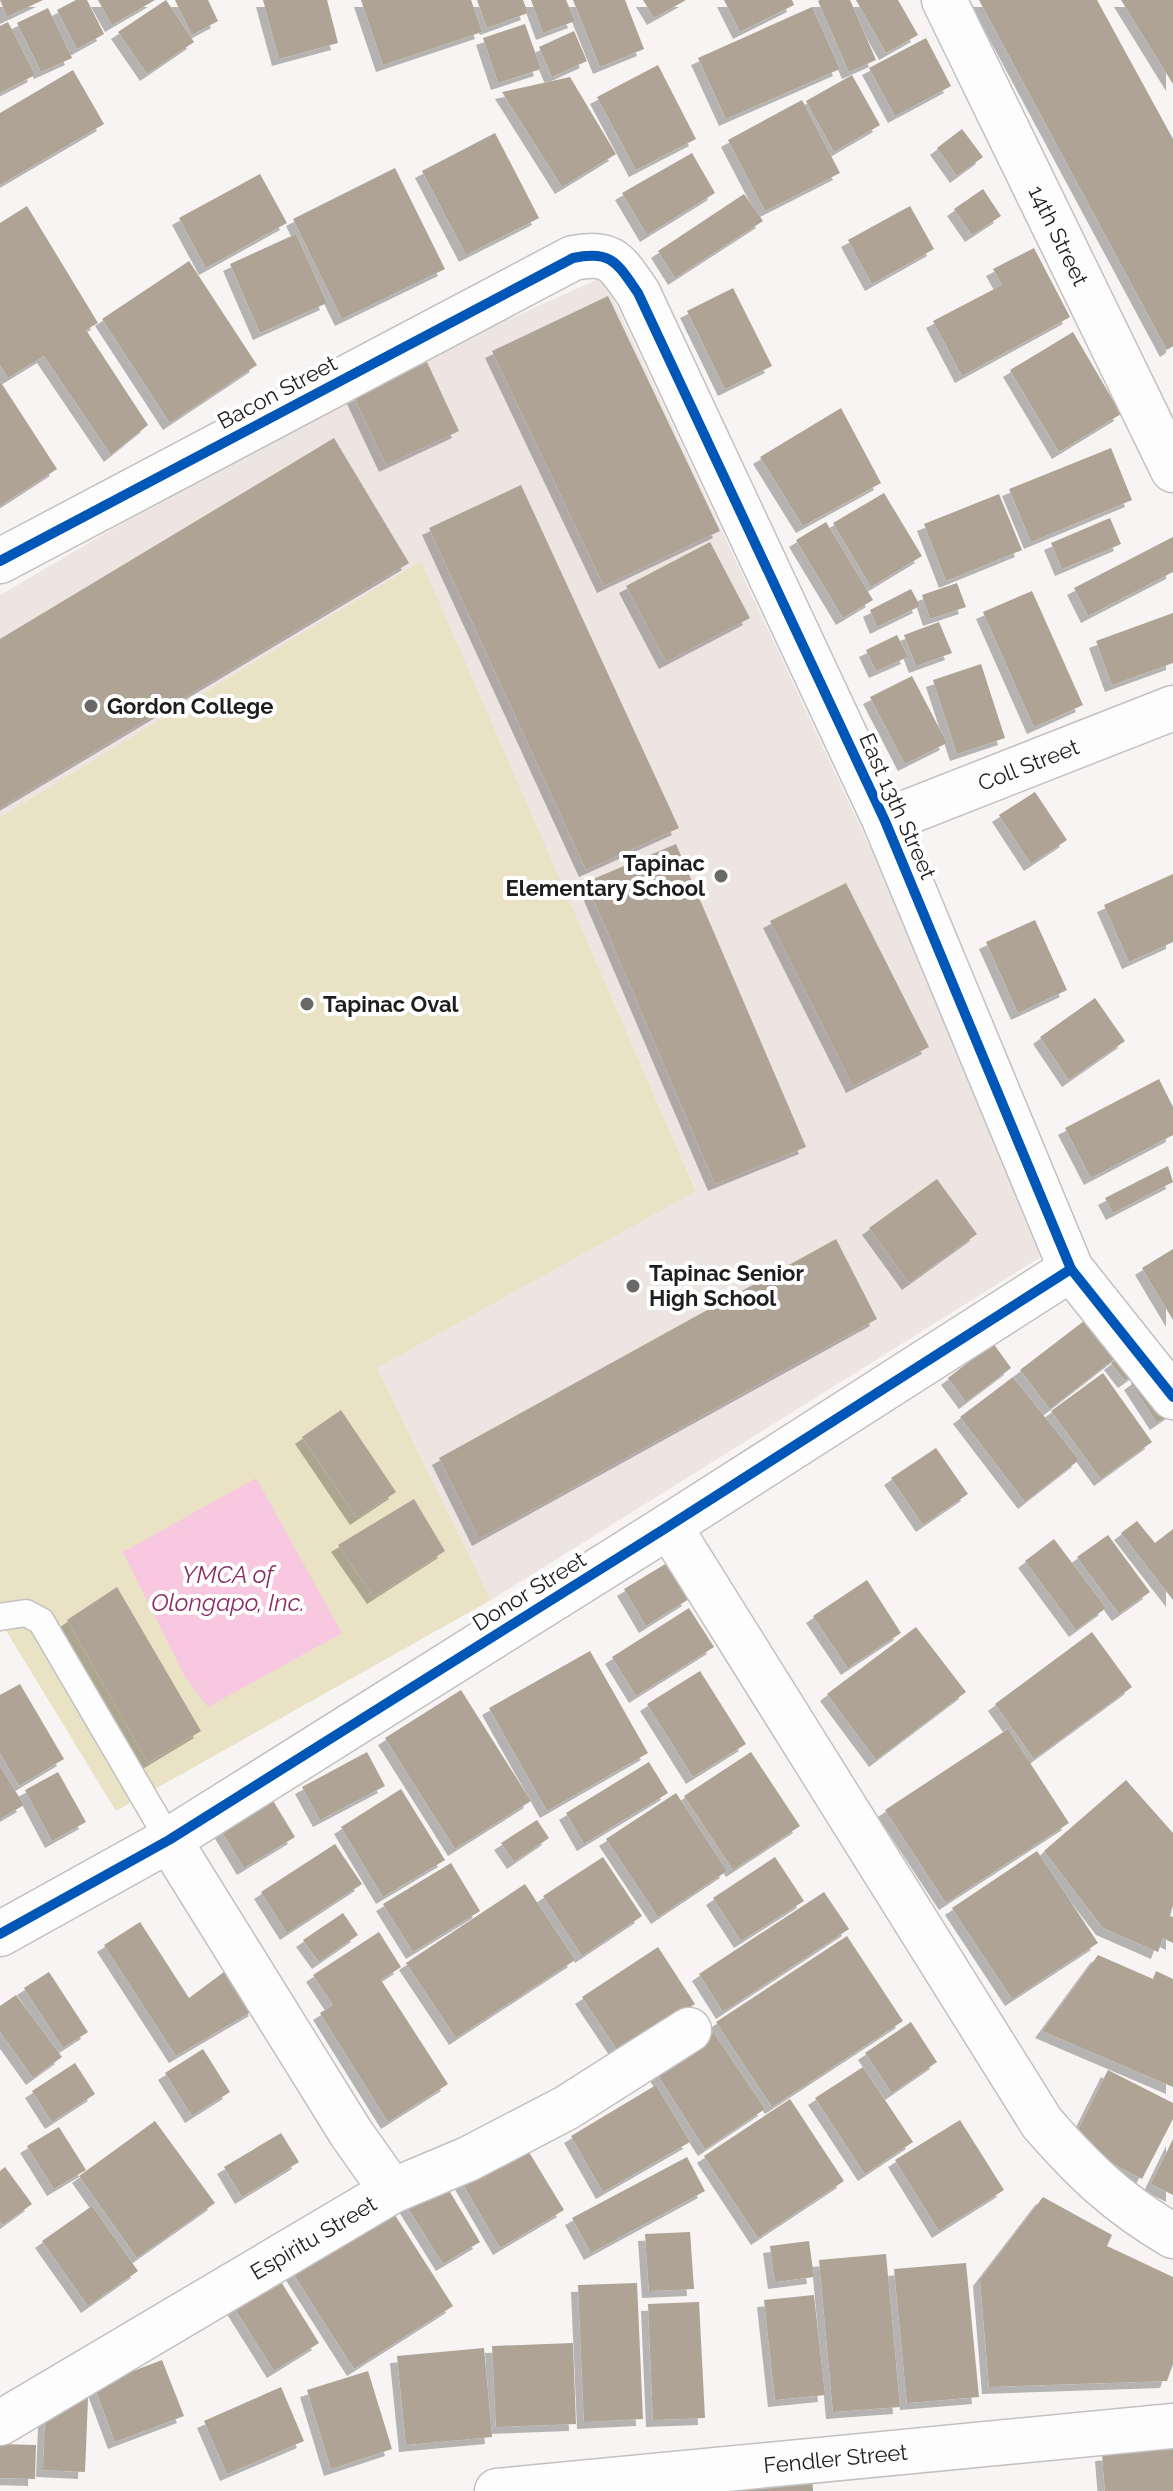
<svg xmlns="http://www.w3.org/2000/svg" width="1173" height="2491" font-family="Raleway,sans-serif">
	<defs>
		<filter id="shadow"><feDropShadow dx="-7" dy="7" stdDeviation="0" flood-color="#0004"/></filter>
	</defs>
	<rect width="100%" height="100%" fill="#f7f4f3"/>
	<path fill="#ede5e2" d="M603,277l454,970 -566,353 -114,-232 319,-178 -276,-628 -420,255v-222l346,-203z"/>
	<path fill="#eae2c4" d="M421,561l275,630 -319,177 114,232 -375,211 -111,-182 -5,3v-815z"/>
	<path fill="#f7c8df" d="M256,1478l86,155 -134,74 -23,-30 -62,-125z"/>
	<g fill="#aea394" filter="url(#shadow)">
		<path d="M0,0h43l-36,17z"/>
		<path d="M76,0h11l17,34 -27,15 -20,-39z"/>
		<path d="M98,0h57l-43,25z"/>
		<path d="M166,0l28,42 -47,32 -29,-42z"/>
		<path d="M175,0h33l10,21 -26,14z"/>
		<path d="M263,0h64l11,43 -59,16z"/>
		<path d="M361,0h110l11,32 -99,33z"/>
		<path d="M477,0h46l5,13 -41,15z"/>
		<path d="M531,0h35l9,21 -32,12z"/>
		<path d="M573,0h52l19,49 -44,18z"/>
		<path d="M643,0h43l-32,18z"/>
		<path d="M724,0h68l2,5 -54,27z"/>
		<path d="M820,0h30l26,60 -27,12 -31,-71z"/>
		<path d="M856,0h42l20,35 -32,18z"/>
		<path d="M979,0h118l76,139v207l-6,4z"/>
		<path d="M1121,0h52v84z"/>
		<path d="M812,7l28,62 -114,50 -28,-61z"/>
		<path d="M48,8l24,50 -31,14 -24,-49z"/>
		<path d="M8,22l27,53 -35,18v-67z"/>
		<path d="M525,24l16,45 -43,14 -15,-45z"/>
		<path d="M574,31l13,30 -35,16 -13,-30z"/>
		<path d="M926,38l25,48 -56,30 -26,-48z"/>
		<path d="M658,65l38,74 -60,31 -39,-73z"/>
		<path d="M73,70l31,54 -104,61v-72z"/>
		<path d="M852,75l28,50 -46,27 -28,-51z"/>
		<path d="M570,77l46,77 -54,33 -60,-95z"/>
		<path d="M802,100l38,73 -75,38 -37,-71z"/>
		<path d="M962,129l21,28 -26,19 -20,-28z"/>
		<path d="M495,133l44,85 -73,37 -44,-84z"/>
		<path d="M692,153l23,40 -68,42 -25,-42z"/>
		<path d="M395,168l50,101 -103,50 -49,-100z"/>
		<path d="M260,174l27,49 -81,45 -27,-50z"/>
		<path d="M983,189l18,27 -29,19 -18,-26z"/>
		<path d="M744,194l19,27 -88,57 -17,-27z"/>
		<path d="M27,206l71,117 -12,7 62,95 -37,30 -67,-99 -36,22 -8,-13v-142z"/>
		<path d="M910,206l24,43 -62,35 -24,-44z"/>
		<path d="M296,234l31,69 -67,30 -30,-69z"/>
		<path d="M1034,248l36,69 -108,59 -29,-55 69,-36 -9,-16z"/>
		<path d="M189,261l68,104 -87,58 -68,-104z"/>
		<path d="M733,288l39,78 -47,23 -38,-78z"/>
		<path d="M608,296l112,235 -116,55 -112,-235z"/>
		<path d="M1073,332l48,82 -62,38 -49,-82z"/>
		<path d="M427,362l32,69 -73,34 -32,-68z"/>
		<path d="M0,381l57,88 -57,37z"/>
		<path d="M841,408l40,75 -78,43 -43,-69z"/>
		<path d="M334,438l75,125 -409,245v-169z"/>
		<path d="M1111,448l21,52 -101,42 -22,-53z"/>
		<path d="M521,485l158,343 -93,42 -157,-342z"/>
		<path d="M884,493l38,63 -51,31 -38,-64z"/>
		<path d="M999,494l23,56 -76,31 -22,-57z"/>
		<path d="M1110,518l11,26 -59,25 -11,-26z"/>
		<path d="M826,522l47,78 -30,18 -47,-78z"/>
		<path d="M1173,537v35l-85,44 -14,-28z"/>
		<path d="M710,542l40,76 -84,44 -40,-76z"/>
		<path d="M957,583l9,24 -36,12 -8,-24z"/>
		<path d="M911,589l9,17 -43,21 -7,-17z"/>
		<path d="M1032,591l51,114 -49,22 -51,-115z"/>
		<path d="M1173,613v50l-61,22 -16,-44z"/>
		<path d="M939,622l13,31 -36,13 -12,-31z"/>
		<path d="M897,635l11,22 -32,14 -10,-21z"/>
		<path d="M981,664l24,74 -48,16 -24,-74z"/>
		<path d="M912,676l35,67 -42,21 -35,-67z"/>
		<path d="M1035,792l32,48 -36,24 -32,-49z"/>
		<path d="M676,844l130,303 -91,37 -129,-302z"/>
		<path d="M1173,874v68l-44,20 -25,-57z"/>
		<path d="M846,883l83,164 -76,39 -83,-165z"/>
		<path d="M1035,920l32,70 -49,23 -32,-71z"/>
		<path d="M1095,998l30,43 -56,39 -29,-43z"/>
		<path d="M1159,1079l14,28v28l-82,43 -26,-50z"/>
		<path d="M1168,1166l5,16 -60,31 -8,-15z"/>
		<path d="M937,1179l40,55 -68,49 -40,-55z"/>
		<path d="M836,1239l41,80 -398,220 -40,-81z"/>
		<path d="M1173,1249v71l-31,-52z"/>
		<path d="M1097,1311l30,38 -77,60 -30,-39z"/>
		<path d="M993,1343l18,25 -45,34 -18,-24z"/>
		<path d="M1132,1347l14,19 -21,15 -14,-18z"/>
		<path d="M1149,1370l24,42 -16,11 -26,-40z"/>
		<path d="M1103,1373l49,69 -51,37 -50,-68z"/>
		<path d="M1013,1377l66,83 -54,42 -65,-85z"/>
		<path d="M341,1410l55,82 -39,26 -55,-81z"/>
		<path d="M936,1448l32,46 -45,31 -32,-47z"/>
		<path d="M414,1499l31,52 -71,46 -36,-52z"/>
		<path d="M1137,1521l18,22 18,-14v71l-52,-67z"/>
		<path d="M1108,1535l42,57 -31,22 -42,-57z"/>
		<path d="M1054,1539l52,69 -30,22 -51,-69z"/>
		<path d="M667,1563l22,36 -43,27 -22,-37z"/>
		<path d="M867,1580l34,53 -53,35 -35,-52z"/>
		<path d="M117,1587l84,144 -53,32 -81,-143z"/>
		<path d="M689,1608l25,39 -78,49 -24,-39z"/>
		<path d="M916,1627l50,65 -90,68 -49,-66z"/>
		<path d="M1092,1632l40,55 -98,72 -39,-55z"/>
		<path d="M590,1651l58,102 -101,58 -58,-103z"/>
		<path d="M700,1671l46,73 -53,33 -46,-73z"/>
		<path d="M20,1684l44,75 -45,27 -19,-33v-58z"/>
		<path d="M461,1690l70,111 -76,48 -70,-111z"/>
		<path d="M1008,1729l61,94 -123,80 -61,-93z"/>
		<path d="M367,1752l18,34 -65,34 -18,-33z"/>
		<path d="M751,1752l49,74 -67,44 -49,-74z"/>
		<path d="M649,1762l19,31 -84,51 -18,-31z"/>
		<path d="M0,1766l24,39 -24,14z"/>
		<path d="M58,1772l28,50 -34,19 -27,-51z"/>
		<path d="M1126,1780l47,53v72l-3,11 3,1v26l-10,-5 -5,14 -55,-24 -59,-77z"/>
		<path d="M401,1789l44,71 -62,37 -42,-70z"/>
		<path d="M676,1793l51,78 -69,46 -52,-78z"/>
		<path d="M272,1799l23,38 -51,31 -23,-38z"/>
		<path d="M537,1820l12,18 -35,24 -13,-19z"/>
		<path d="M335,1844l27,40 -75,49 -26,-41z"/>
		<path d="M1037,1851l61,92 -86,56 -60,-91z"/>
		<path d="M603,1857l39,59 -60,40 -39,-60z"/>
		<path d="M775,1857l29,44 -63,40 -28,-43z"/>
		<path d="M451,1863l29,48 -67,41 -30,-48z"/>
		<path d="M525,1884l50,76 -119,78 -50,-75z"/>
		<path d="M824,1892l25,37 -126,83 -24,-38z"/>
		<path d="M343,1913l15,22 -39,27 -16,-22z"/>
		<path d="M140,1922l49,76 39,-29 28,40 -80,47 -72,-111z"/>
		<path d="M379,1932l22,35 -20,13 67,104 -60,38 -68,-109 13,-8 -20,-30z"/>
		<path d="M847,1936l56,85 -131,86 -56,-85z"/>
		<path d="M658,1947l37,57 -75,50 -38,-57z"/>
		<path d="M1098,1955l55,24 3,-8 17,8v108l-131,-56z"/>
		<path d="M49,1972l39,60 -25,16 -39,-60z"/>
		<path d="M16,1995l46,62 -29,21 -33,-46v-26z"/>
		<path d="M911,2022l26,40 -45,31 -27,-40z"/>
		<path d="M714,2033l51,76 -60,40 -50,-78z"/>
		<path d="M203,2049l27,43 -38,24 -27,-43z"/>
		<path d="M75,2063l20,31 -43,28 -20,-31z"/>
		<path d="M863,2067l50,75 -48,32 -50,-76z"/>
		<path d="M1108,2070l65,33v16l-31,60 -70,-37z"/>
		<path d="M656,2085l34,57 -87,50 -32,-56z"/>
		<path d="M790,2099l54,82 -86,57 -54,-82z"/>
		<path d="M960,2120l44,70 -65,41 -44,-71z"/>
		<path d="M155,2121l60,82 -78,55 -58,-82z"/>
		<path d="M59,2127l27,43 -32,19 -27,-43z"/>
		<path d="M281,2133l18,29 -57,35 -18,-30z"/>
		<path d="M1173,2139v56l-22,-11z"/>
		<path d="M524,2144l40,66 -64,38 -39,-67z"/>
		<path d="M687,2157l18,34 -114,62 -19,-35z"/>
		<path d="M5,2167l27,37 -29,21 -3,-4v-50z"/>
		<path d="M444,2182l36,60 -37,22 -37,-59z"/>
		<path d="M1043,2197l69,38 -5,11 66,31v87l-6,17 -178,6 -9,-108z"/>
		<path d="M386,2201l67,105 -99,63 -67,-105z"/>
		<path d="M92,2206l46,65 -50,35 -46,-65z"/>
		<path d="M690,2232l4,57 -45,2 -4,-57z"/>
		<path d="M809,2241l5,36 -39,5 -5,-36z"/>
		<path d="M886,2254l14,153 -67,5 -14,-152z"/>
		<path d="M966,2263l13,134 -72,6 -13,-134z"/>
		<path d="M275,2272l44,71 -45,28 -44,-70z"/>
		<path d="M637,2283l6,136 -59,3 -6,-137z"/>
		<path d="M814,2295l11,100 -50,5 -11,-100z"/>
		<path d="M699,2302l6,116 -52,2 -5,-116z"/>
		<path d="M573,2343l3,81 -80,3 -4,-81z"/>
		<path d="M484,2348l8,89 -86,8 -9,-89z"/>
		<path d="M162,2360l22,56 -69,26 -21,-56z"/>
		<path d="M368,2371l24,78 -61,20 -24,-79z"/>
		<path d="M281,2387l23,54 -77,33 -23,-53z"/>
		<path d="M46,2396l42,2 -3,74 -42,-2z"/>
		<path d="M0,2444l36,1 -1,34 -35,-1z"/>
		<path d="M1173,2449v42h-68l-3,-37z"/>
		<path d="M812,2476l1,15h-86l-1,-9z"/>
	</g>
	<g fill="none" stroke-linecap="round" stroke-linejoin="round">
		<defs>
			<path id="service" d="M0,1617l26,-4 15,8 128,219"/>
			<g id="minor">
				<path d="M0,561l573,-303c39,-8 44,5 65,35l247,528 186,448 102,128"/>
				<path id="s1" d="M885,821l288,-113"/>
				<path d="M669,1526l373,597c42,48 75,80 131,113"/>
				<path d="M0,1934l169,-94 500,-314 402,-257"/>
				<path d="M392,2191l76,-32 98,-51 123,-78"/>
				<path id="s2" d="M0,2423l392,-232 -41,-58 -182,-293"/>
			</g>
			<g id="secondary">
				<path id="s3" d="M944,0l229,470"/>
				<path id="s4" d="M497,2491l676,-65"/>
			</g>
		</defs>
		<use href="#service" stroke="#c3c1c0" stroke-width="29"/>
		<use href="#minor" stroke="#c3c1c0" stroke-width="47"/>
		<use href="#secondary" stroke="#c3c1c0" stroke-width="47"/>
		<use href="#service" stroke="#fefdfd" stroke-width="26"/>
		<use href="#minor" stroke="#fefdfd" stroke-width="44"/>
		<use href="#secondary" stroke="#fefdfd" stroke-width="44"/>
		<defs>
			<g id="cycleway">
				<path d="M0,561l573,-303c39,-8 44,5 65,35l247,528 186,448 102,128"/>
				<path d="M0,1934l169,-94 500,-314 402,-257"/>
			</g>
		</defs>
		<use href="#cycleway" stroke="#fff" stroke-width="15"/>
		<use href="#cycleway" stroke="#0057b8" stroke-width="10"/>
	</g>
	<g fill="#6b6968" stroke="#fff" stroke-width="3">
		<circle cx="91" cy="706" r="8"/>
		<circle cx="721" cy="876" r="8"/>
		<circle cx="307" cy="1004" r="8"/>
		<circle cx="633" cy="1286" r="8"/>
	</g>
	<g text-anchor="middle" dominant-baseline="central" stroke-width="8" stroke-linejoin="round" paint-order="stroke">
		<g font-size="22" fill="#201e1d" stroke="#fff">
			<text stroke="none"><textPath href="#s3" startOffset="262">14th Street</textPath></text>
			<text transform="translate(277 392) rotate(-28)">Bacon Street</text>
			<text stroke="none"><textPath href="#s1" startOffset="154">Coll Street</textPath></text>
			<text transform="translate(898 806) rotate(66)">East 13th Street</text>
			<text transform="translate(529 1591) rotate(-32)">Donor Street</text>
			<text stroke="none"><textPath href="#s2" startOffset="364">Espiritu Street</textPath></text>
			<text stroke="none"><textPath href="#s4" startOffset="340">Fendler Street</textPath></text>
		</g>
		<g font-size="22" font-weight="bold" fill="#201e1d" stroke="#fff" text-anchor="start">
			<text x="107" y="706">Gordon College</text>
			<text x="705" y="863" text-anchor="end">Tapinac<tspan x="705" dy="25">Elementary School</tspan></text>
			<text x="323" y="1004">Tapinac Oval</text>
			<text x="649" y="1273">Tapinac Senior<tspan x="649" dy="25">High School</tspan></text>
		</g>
		<g font-size="24" font-style="italic" fill="#892d64" stroke="#fff">
			<text x="228" y="1574">YMCA of<tspan x="228" dy="28">Olongapo, Inc.</tspan></text>
		</g>
	</g>
</svg>
